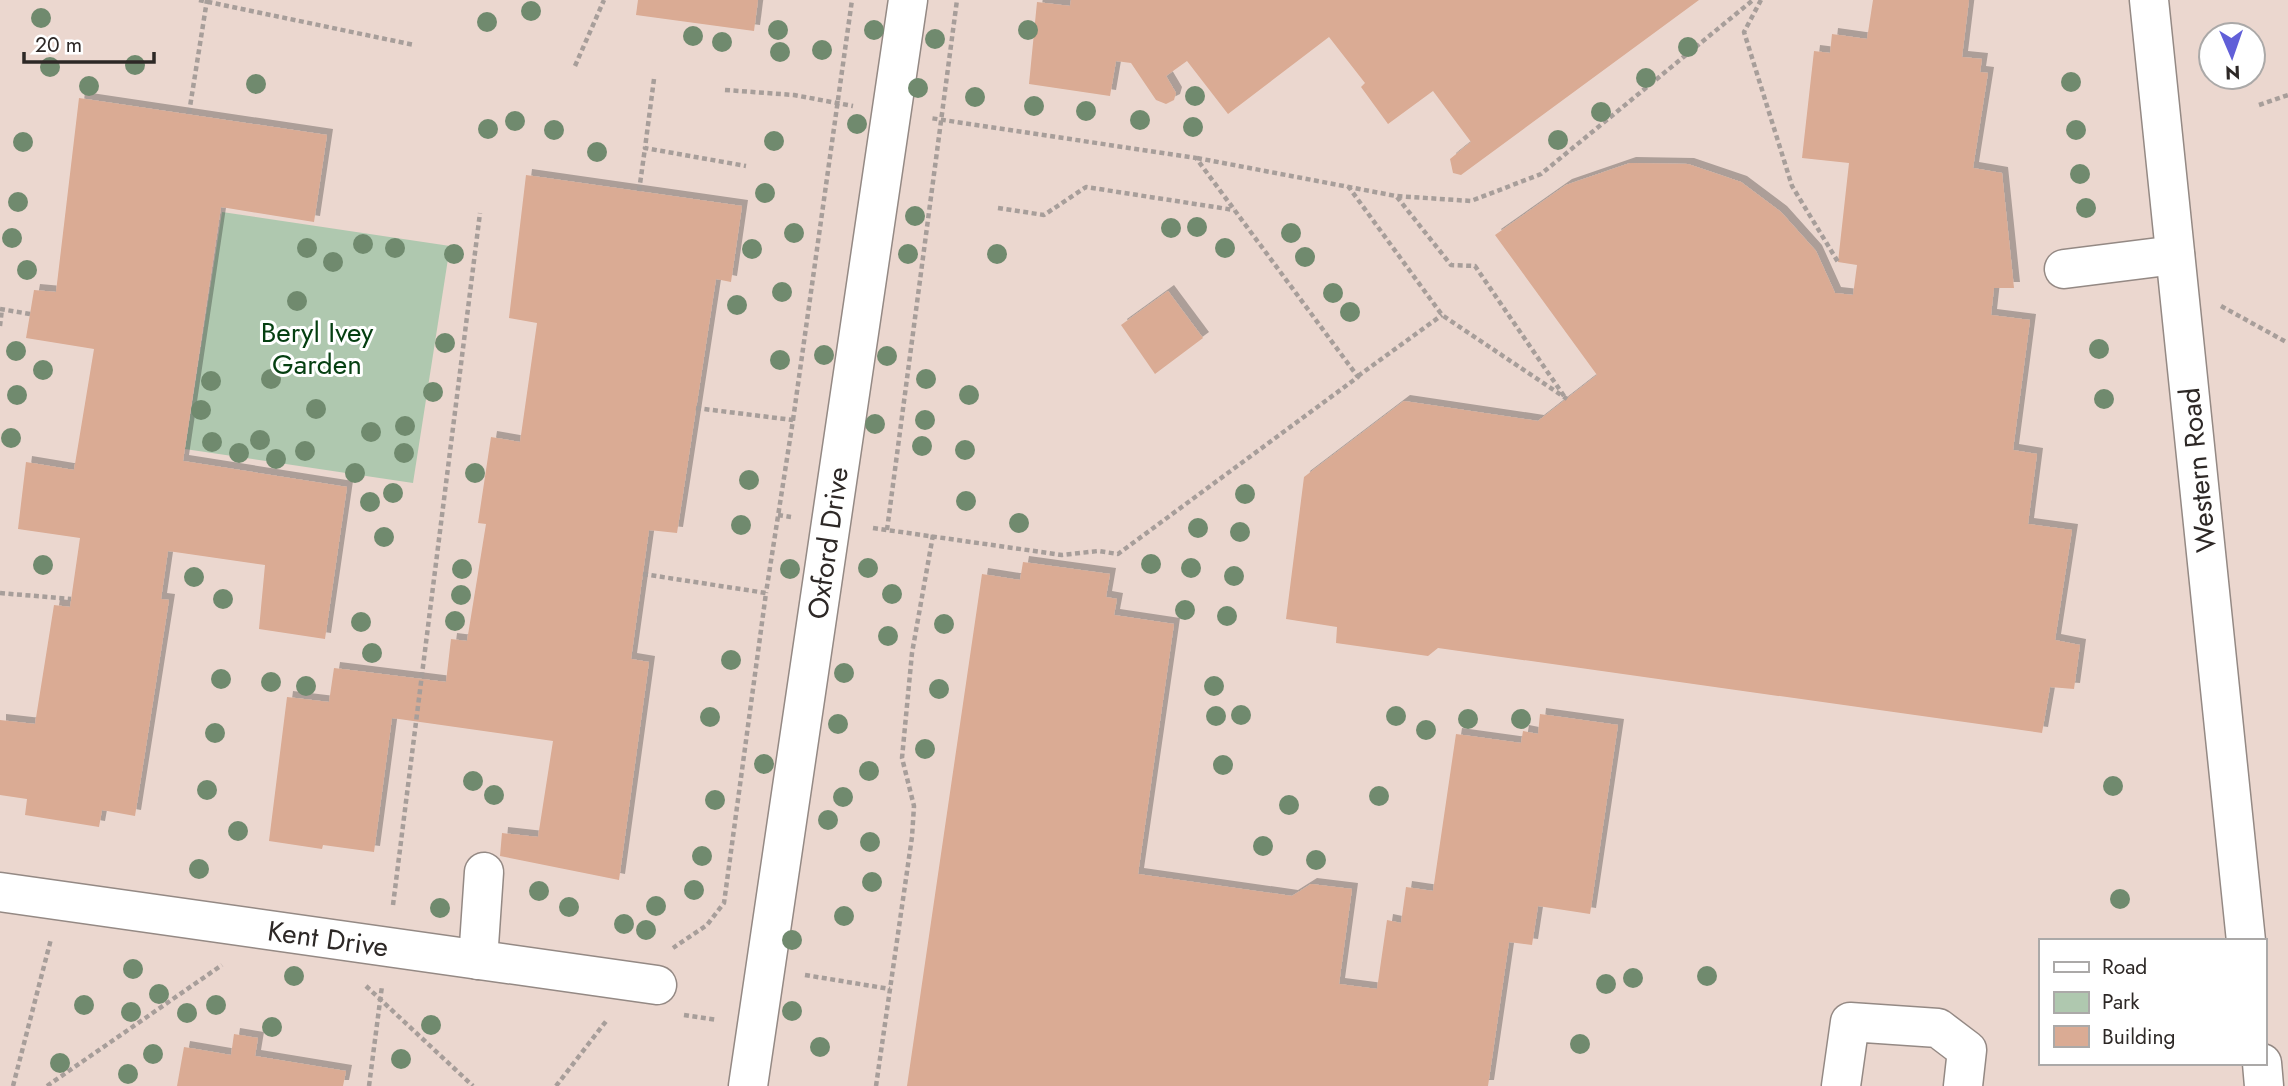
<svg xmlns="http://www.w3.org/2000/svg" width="2288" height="1086" font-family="Jost,sans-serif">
	<defs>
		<filter id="shadow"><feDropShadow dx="6" dy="-6" stdDeviation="0" flood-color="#0004"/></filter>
	</defs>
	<rect width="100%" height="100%" fill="#f2e6e0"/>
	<path fill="#ebd7cf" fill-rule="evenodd" d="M0,0h2288v1086h-2288zM2211,35h42v42h-42zM2041,941h224v122h-224z"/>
	<path fill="#afc8af" d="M222,212l228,34 -37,237 -228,-34z"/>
	<g fill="#daab94" filter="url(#shadow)">
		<path d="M638,0h120l-4,31 -118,-16z"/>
		<path d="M1071,0h628l-238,175 -8,-2 -3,-14 21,-17 -38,-51 -45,33 -27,-37 4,-4 -36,-46 -101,77 -41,-53 -21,15 10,17 -2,7 -8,4 -10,-4 -25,-37 -15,-2 -6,35 -81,-12 8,-82 33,4z"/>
		<path d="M1873,0h96l-7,57 20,2 -2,13 8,1 -15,95 29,5 12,115h-20l-3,27 39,5 -17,130 24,4 -9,70 44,6 -17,110 25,5 -6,44 -24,-2 -8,46 -604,-85 -10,8 -92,-13 1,-16 -51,-8 18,-142 100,-76 134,20 59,-46 -102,-140 71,-50 64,-22 58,1 53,18 40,30 35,39 19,42 18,2 4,-30 -19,-3 11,-99 -47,-5 12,-107 16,2 2,-19 35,5z"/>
		<path d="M79,98l248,37 -13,87 -93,-15 -38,254 164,26 -22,152 -66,-10 6,-64 -97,-14 -7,48 8,1 -34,216 -33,-6 -3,17 -74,-12 2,-16 -27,-4v-75l35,4 19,-119 16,2 10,-69 -62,-9 8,-67 48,8 20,-121 -68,-11 8,-48 22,2z"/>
		<path d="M526,175l216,31 -11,76 -15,-3 -39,254 -28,-3 -18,129 18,3 -30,218 -119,-24 2,-23 36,4 15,-96 -161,-23 -18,134 -51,-7 -1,4 -53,-8 18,-144 42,5 5,-34 112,14 5,-43 16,2 19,-117 -8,-1 13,-86 29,5 17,-119 -28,-5z"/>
		<path d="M1168,291l35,47 -48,36 -34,-49z"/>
		<path d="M1023,562l87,12 -4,23 11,2 -3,16 60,9 -36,250 154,22 19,-12 41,5 -13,95 38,5 10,-69 14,3 5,-36 27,4 23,-157 65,9 2,-12 15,3 2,-20 78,11 -28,189 -52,-8 -6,39 -23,-3 -21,144h-581l75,-512 38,6z"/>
		<path d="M234,1034l24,4 -3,18 91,15 -3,15h-166l7,-39 47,8z"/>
	</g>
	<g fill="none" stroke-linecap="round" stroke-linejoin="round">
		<defs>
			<g id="minor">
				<path d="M2064,269l111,-14"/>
				<path d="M0,892l657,93"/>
				<path d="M478,960l6,-88"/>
				<path d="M748,1086l160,-1086"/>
				<path d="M1841,1086l9,-64 88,6 29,22 -4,36"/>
			</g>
			<g id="major">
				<path d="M2149,0l97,941"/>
				<path d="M2262,1063l2,23"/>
			</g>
		</defs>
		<use href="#minor" stroke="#948984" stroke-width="41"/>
		<use href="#major" stroke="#948984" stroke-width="41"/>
		<g stroke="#a79e9a" stroke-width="4.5" stroke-dasharray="5 3.5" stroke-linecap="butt">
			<path d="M199,0l215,45"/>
			<path d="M1761,0l-17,32 48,154 46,76"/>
			<path d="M575,66l29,-66"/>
			<path d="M654,79l-9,69 101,18"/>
			<path d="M725,90l69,5 59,11"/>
			<path d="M2259,105l29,-10"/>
			<path d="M189,113l18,-113"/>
			<path d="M1197,158l199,38 75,5 70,-27 212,-174"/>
			<path d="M1348,186l94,129 125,84"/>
			<path d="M639,191l6,-43"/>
			<path d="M1397,197l54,68 24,1 89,130"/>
			<path d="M998,208l46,7 42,-28 148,23"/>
			<path d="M2221,306l67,37"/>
			<path d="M0,309l30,5"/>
			<path d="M0,326l2,-17"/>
			<path d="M1358,376l84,-61"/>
			<path d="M696,408l97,12 -27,173"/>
			<path d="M793,420l59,-420"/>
			<path d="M778,515l13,2"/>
			<path d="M873,528l189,27 36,-4 20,3 240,-177 -162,-219 -266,-40"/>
			<path d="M887,530l70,-530"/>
			<path d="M643,574l123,19 -42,310 -17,22 -34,23"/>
			<path d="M0,593l71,6"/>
			<path d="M393,905l87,-692"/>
			<path d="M805,975l85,14"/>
			<path d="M366,986l107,100"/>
			<path d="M684,1015l33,5"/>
			<path d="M13,1086l38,-147"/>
			<path d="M47,1086l175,-121"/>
			<path d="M369,1086l13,-100"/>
			<path d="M556,1086l51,-66"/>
			<path d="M876,1086l36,-249 2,-31 -12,-48 10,-105 21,-118"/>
		</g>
		<use href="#minor" stroke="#fff" stroke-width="38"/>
		<use href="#major" stroke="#fff" stroke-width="38"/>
	</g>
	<g fill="#708a6e">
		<circle cx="531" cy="11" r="10"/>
		<circle cx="41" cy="18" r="10"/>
		<circle cx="487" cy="22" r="10"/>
		<circle cx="778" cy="30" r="10"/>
		<circle cx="874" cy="30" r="10"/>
		<circle cx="1028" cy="30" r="10"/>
		<circle cx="693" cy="36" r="10"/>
		<circle cx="935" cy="39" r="10"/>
		<circle cx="722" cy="42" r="10"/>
		<circle cx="1688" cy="47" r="10"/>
		<circle cx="822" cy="50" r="10"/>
		<circle cx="780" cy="52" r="10"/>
		<circle cx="135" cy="65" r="10"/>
		<circle cx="50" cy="67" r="10"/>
		<circle cx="1646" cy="78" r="10"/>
		<circle cx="2071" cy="82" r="10"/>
		<circle cx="256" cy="84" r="10"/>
		<circle cx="89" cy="86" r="10"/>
		<circle cx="918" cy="88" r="10"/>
		<circle cx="1195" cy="96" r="10"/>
		<circle cx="975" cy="97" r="10"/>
		<circle cx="1034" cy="106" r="10"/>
		<circle cx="1086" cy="111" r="10"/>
		<circle cx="1601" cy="112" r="10"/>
		<circle cx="1140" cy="120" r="10"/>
		<circle cx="515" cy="121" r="10"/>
		<circle cx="857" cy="124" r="10"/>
		<circle cx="1193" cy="127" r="10"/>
		<circle cx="488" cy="129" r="10"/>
		<circle cx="554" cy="130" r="10"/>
		<circle cx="2076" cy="130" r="10"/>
		<circle cx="1558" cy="140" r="10"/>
		<circle cx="774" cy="141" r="10"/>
		<circle cx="23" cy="142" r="10"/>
		<circle cx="597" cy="152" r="10"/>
		<circle cx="2080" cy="174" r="10"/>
		<circle cx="765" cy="193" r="10"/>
		<circle cx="18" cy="202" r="10"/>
		<circle cx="2086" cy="208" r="10"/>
		<circle cx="915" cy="216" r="10"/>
		<circle cx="1197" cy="227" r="10"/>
		<circle cx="1171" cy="228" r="10"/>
		<circle cx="794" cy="233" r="10"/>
		<circle cx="1291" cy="233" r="10"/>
		<circle cx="12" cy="238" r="10"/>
		<circle cx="363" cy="244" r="10"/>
		<circle cx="307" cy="248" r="10"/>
		<circle cx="395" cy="248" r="10"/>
		<circle cx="1225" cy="248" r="10"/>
		<circle cx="752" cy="249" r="10"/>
		<circle cx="454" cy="254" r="10"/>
		<circle cx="908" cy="254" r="10"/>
		<circle cx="997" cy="254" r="10"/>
		<circle cx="1305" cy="257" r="10"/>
		<circle cx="333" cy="262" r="10"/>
		<circle cx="27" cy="270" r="10"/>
		<circle cx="782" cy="292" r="10"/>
		<circle cx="1333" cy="293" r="10"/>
		<circle cx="297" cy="301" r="10"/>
		<circle cx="737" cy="305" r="10"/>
		<circle cx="1350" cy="312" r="10"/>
		<circle cx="445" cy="343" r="10"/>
		<circle cx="2099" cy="349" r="10"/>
		<circle cx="16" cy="351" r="10"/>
		<circle cx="824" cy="355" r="10"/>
		<circle cx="887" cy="356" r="10"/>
		<circle cx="780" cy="360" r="10"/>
		<circle cx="43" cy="370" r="10"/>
		<circle cx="271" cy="379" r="10"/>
		<circle cx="926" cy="379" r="10"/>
		<circle cx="211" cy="381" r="10"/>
		<circle cx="433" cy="392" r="10"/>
		<circle cx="17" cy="395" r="10"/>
		<circle cx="969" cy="395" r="10"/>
		<circle cx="2104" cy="399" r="10"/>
		<circle cx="316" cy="409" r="10"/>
		<circle cx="201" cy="410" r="10"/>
		<circle cx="925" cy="420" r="10"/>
		<circle cx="875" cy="424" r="10"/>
		<circle cx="405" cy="426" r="10"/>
		<circle cx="371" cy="432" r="10"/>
		<circle cx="11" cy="438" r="10"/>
		<circle cx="260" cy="440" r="10"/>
		<circle cx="212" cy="442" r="10"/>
		<circle cx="922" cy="446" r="10"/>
		<circle cx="965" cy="450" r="10"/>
		<circle cx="305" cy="451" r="10"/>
		<circle cx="239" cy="453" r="10"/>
		<circle cx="404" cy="453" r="10"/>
		<circle cx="276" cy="459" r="10"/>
		<circle cx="355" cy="473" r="10"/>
		<circle cx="475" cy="473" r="10"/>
		<circle cx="749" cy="480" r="10"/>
		<circle cx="393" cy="493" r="10"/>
		<circle cx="1245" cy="494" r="10"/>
		<circle cx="966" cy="501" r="10"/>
		<circle cx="370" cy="502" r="10"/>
		<circle cx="1019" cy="523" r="10"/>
		<circle cx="741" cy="525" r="10"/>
		<circle cx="1198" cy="528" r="10"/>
		<circle cx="1240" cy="532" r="10"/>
		<circle cx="384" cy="537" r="10"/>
		<circle cx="1151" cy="564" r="10"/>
		<circle cx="43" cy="565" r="10"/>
		<circle cx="868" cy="568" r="10"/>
		<circle cx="1191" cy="568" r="10"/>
		<circle cx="462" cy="569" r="10"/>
		<circle cx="790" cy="569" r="10"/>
		<circle cx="1234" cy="576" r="10"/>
		<circle cx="194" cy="577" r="10"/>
		<circle cx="892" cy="594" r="10"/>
		<circle cx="461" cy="595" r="10"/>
		<circle cx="223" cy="599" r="10"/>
		<circle cx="1185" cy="610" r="10"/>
		<circle cx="1227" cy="616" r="10"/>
		<circle cx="455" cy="621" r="10"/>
		<circle cx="361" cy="622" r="10"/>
		<circle cx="944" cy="624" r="10"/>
		<circle cx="888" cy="636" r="10"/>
		<circle cx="372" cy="653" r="10"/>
		<circle cx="731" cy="660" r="10"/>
		<circle cx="844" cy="673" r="10"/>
		<circle cx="221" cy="679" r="10"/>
		<circle cx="271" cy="682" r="10"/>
		<circle cx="306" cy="686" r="10"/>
		<circle cx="1214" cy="686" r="10"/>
		<circle cx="939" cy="689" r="10"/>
		<circle cx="1241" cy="715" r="10"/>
		<circle cx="1216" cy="716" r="10"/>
		<circle cx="1396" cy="716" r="10"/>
		<circle cx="710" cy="717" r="10"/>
		<circle cx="1468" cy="719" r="10"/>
		<circle cx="1521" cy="719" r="10"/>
		<circle cx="838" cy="724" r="10"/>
		<circle cx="1426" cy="730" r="10"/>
		<circle cx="215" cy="733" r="10"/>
		<circle cx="925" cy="749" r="10"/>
		<circle cx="764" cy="764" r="10"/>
		<circle cx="1223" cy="765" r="10"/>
		<circle cx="869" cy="771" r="10"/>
		<circle cx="473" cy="781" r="10"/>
		<circle cx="2113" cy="786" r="10"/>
		<circle cx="207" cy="790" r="10"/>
		<circle cx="494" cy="795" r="10"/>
		<circle cx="1379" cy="796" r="10"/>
		<circle cx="843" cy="797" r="10"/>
		<circle cx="715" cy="800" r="10"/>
		<circle cx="1289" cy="805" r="10"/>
		<circle cx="828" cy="820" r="10"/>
		<circle cx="238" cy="831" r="10"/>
		<circle cx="870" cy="842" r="10"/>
		<circle cx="1263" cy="846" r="10"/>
		<circle cx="702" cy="856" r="10"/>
		<circle cx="1316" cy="860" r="10"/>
		<circle cx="199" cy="869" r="10"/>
		<circle cx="872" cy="882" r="10"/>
		<circle cx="694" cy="890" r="10"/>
		<circle cx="539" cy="891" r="10"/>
		<circle cx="2120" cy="899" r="10"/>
		<circle cx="656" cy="906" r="10"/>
		<circle cx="569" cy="907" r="10"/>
		<circle cx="440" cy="908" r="10"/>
		<circle cx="844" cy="916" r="10"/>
		<circle cx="624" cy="924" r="10"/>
		<circle cx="646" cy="930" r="10"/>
		<circle cx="792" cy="940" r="10"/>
		<circle cx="133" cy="969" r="10"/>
		<circle cx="294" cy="976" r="10"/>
		<circle cx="1707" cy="976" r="10"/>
		<circle cx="1633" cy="978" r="10"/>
		<circle cx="1606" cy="984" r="10"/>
		<circle cx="159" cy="994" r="10"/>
		<circle cx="84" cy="1005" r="10"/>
		<circle cx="216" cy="1005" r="10"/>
		<circle cx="792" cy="1011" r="10"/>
		<circle cx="131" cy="1012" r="10"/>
		<circle cx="187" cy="1013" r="10"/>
		<circle cx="431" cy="1025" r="10"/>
		<circle cx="272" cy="1027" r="10"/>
		<circle cx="1580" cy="1044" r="10"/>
		<circle cx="820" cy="1047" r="10"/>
		<circle cx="153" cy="1054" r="10"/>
		<circle cx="401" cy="1059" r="10"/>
		<circle cx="60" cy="1063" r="10"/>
		<circle cx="128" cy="1074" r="10"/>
	</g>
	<g text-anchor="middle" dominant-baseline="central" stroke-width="6" stroke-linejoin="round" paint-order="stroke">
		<g font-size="28" fill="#053f11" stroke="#fff">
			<text x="317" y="332">Beryl Ivey<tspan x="317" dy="32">Garden</tspan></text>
		</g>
		<g font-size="28" fill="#2d2826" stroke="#fff">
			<text transform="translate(2198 470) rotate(-96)">Western Road</text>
			<text transform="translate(828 543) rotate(-82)">Oxford Drive</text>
			<text transform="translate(328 939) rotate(8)">Kent Drive</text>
		</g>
	</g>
	<rect x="2039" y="939" width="228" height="126" fill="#ffffff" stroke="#aba9a8" stroke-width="2"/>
	<rect x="2054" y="962" width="35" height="10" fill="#ffffff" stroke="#aba9a8" stroke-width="2"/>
	<text x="2102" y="974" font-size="21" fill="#2d2826">Road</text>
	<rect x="2054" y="992" width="35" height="21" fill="#afc8af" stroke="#aba9a8" stroke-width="2"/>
	<text x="2102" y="1009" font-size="21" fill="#2d2826">Park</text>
	<rect x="2054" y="1026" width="35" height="21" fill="#daab94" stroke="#aba9a8" stroke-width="2"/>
	<text x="2102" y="1044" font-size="21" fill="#2d2826">Building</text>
	<g transform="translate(2232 56) rotate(178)"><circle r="33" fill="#ffffff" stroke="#aba9a8" stroke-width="2"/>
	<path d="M0-5L12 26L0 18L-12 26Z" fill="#615fd8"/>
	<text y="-10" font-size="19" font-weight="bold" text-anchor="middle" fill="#2d2826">N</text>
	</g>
	<path d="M24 52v10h130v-10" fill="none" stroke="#2d2826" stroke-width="3.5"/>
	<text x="35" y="52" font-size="21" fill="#2d2826" stroke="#ffffff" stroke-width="5" paint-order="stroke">20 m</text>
</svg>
